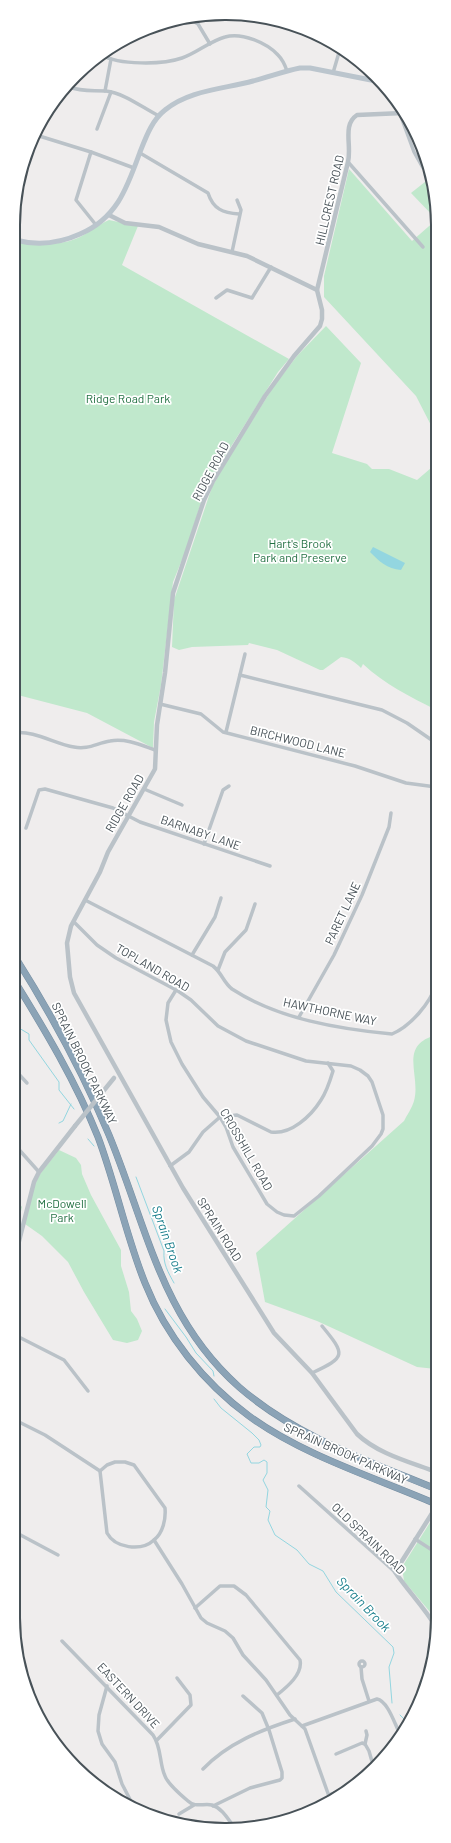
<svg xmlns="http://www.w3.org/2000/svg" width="451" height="1843" font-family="Barlow,sans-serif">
	<rect width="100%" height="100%" fill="#efeded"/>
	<g fill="#c0e8cc">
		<path d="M349,169l63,72 24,-21v215l-20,-39 -92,-99v-21z"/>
		<path d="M430,178l6,20v21l-25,-26z"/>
		<path d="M109,220l29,6 -16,39 167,94 -11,13 -58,92 -17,32 -17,54 -13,32 -12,103 -7,37 -1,26 -66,-35 -73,-19 1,-452c22,1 44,5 65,-5 10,-5 19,-13 29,-17z"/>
		<path d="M326,326l35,37 -29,90 35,11 5,5h17l28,11 14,-12 5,-12v254c-25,-13 -52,-26 -73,-46l-2,4c-6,-6 -11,-10 -20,-11l-18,13h-3l-43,-20 -28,-7 -1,2 -56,2 -13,3 -7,-3 2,-47 38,-113 22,-38 40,-63 23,-30z"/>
		<path d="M433,1036l3,1v332l-19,-2 -100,-46 -52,-19 -9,-49 148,-132c3,-6 8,-13 10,-20 7,-25 -15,-54 19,-65z"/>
		<path d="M59,1150l17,8 5,7 1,9 9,21 30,55v16l8,26 2,19 6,8 5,12 -4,9 -11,3 -14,-3 -29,-48 -16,-30 -26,-26 -17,-12 9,-38 6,-12z"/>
		<path d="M14,1196l8,11 -9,38z"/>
		<path d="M436,1513v106l-32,-38 -2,-14z"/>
	</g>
	<path fill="#93d6e0" d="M373,547l32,16 -4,7c-14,-1 -22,-9 -31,-18z"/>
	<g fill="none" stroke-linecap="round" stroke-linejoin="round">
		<g stroke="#93d6e0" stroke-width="1">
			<path d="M14,1013v-6"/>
			<path d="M14,1025l15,9v6l30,42v8l15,19"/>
			<path d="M59,1123l4,-2 8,-17"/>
			<path d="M88,1139l6,7"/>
			<path d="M136,1177l28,74c-1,13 4,21 10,32"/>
			<path d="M165,1309l21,28 10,16 17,18 1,5"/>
			<path d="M214,1399l7,9 31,25 7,7 2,5 -1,2h-6l-7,7 4,9h8l5,-3 3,2v11l-4,7 5,10 -2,17 4,4 -2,9 7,15 22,15 12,14 14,7 13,21 57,55 1,6 -5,14 3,36"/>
			<path d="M400,1715l9,9"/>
		</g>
		<defs>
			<g id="motorway">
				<path d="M14,955c36,57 69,117 95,180 38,92 52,183 130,252 56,49 129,74 197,102"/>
				<path d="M14,980c31,50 62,102 84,157 18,48 28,99 47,146 21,53 59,100 104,133 53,39 127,62 187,88"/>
			</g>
		</defs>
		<use href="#motorway" stroke="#768ea2" stroke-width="7"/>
		<g stroke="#bac2c8" stroke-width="3.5">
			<path d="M190,19l8,5 12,20"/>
			<path d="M170,21l4,-1"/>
			<path d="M101,55c18,10 61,10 81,3 15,-5 28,-17 43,-21 17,-5 42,6 53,18 4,4 7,10 9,16"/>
			<path d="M333,73l7,-24"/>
			<path d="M69,87c13,5 24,3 37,4 18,2 37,17 53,25"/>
			<path d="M105,91l6,-32"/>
			<path d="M400,114l14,38 9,16"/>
			<path d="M97,129l14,-37"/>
			<path d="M36,135l55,17 43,16"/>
			<path d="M91,152l-15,48 20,25"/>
			<path d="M140,153l68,40c5,16 15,20 31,21"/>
			<path d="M348,162l75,85"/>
			<path d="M232,252l9,-42 -4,-10"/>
			<path d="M216,298l11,-8 25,8 19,-31"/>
			<path d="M240,675l142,35 25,13 29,20"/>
			<path d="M160,704l41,10 22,18 132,34 51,17 30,4"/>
			<path d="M226,732l19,-78"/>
			<path d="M14,733c20,-3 41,11 60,14 14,3 23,-4 36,-6 16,-3 31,4 45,9"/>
			<path d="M144,789l38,16"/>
			<path d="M26,828l13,-38 6,-1 68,19 27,14 130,44"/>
			<path d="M204,844l19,-54 6,-4"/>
			<path d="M85,900l128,66c9,7 10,16 19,23 46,30 107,40 160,45 19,-8 38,-31 44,-49"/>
			<path d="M74,922l23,23 19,13 62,33 13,9 27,26 28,15 60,20 45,5 9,4 8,6 4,6 11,33v14l-2,5 -9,12 -53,50 -25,20 -10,-1 -7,-3 -10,-8 -34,-57 -7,-20 -6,-10 -17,-20 -21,-33 -11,-22 -5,-22 2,-17 8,-13"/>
			<path d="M192,955l23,-38 6,-19"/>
			<path d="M218,970l7,-18 21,-22 9,-26"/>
			<path d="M299,1017l35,-62 28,-60 27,-68 2,-14"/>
			<path d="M14,1069l13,14"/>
			<path d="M14,1144l25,28"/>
			<path d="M170,1166l19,-14 14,-20 17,-15 17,-2 34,17c20,3 40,-16 50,-32 6,-9 9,-19 12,-29l-5,-8"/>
			<path d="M13,1334l51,26 24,31"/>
			<path d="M312,1373c34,-16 34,-18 10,-47"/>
			<path d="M13,1419l32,16 55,36"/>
			<path d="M115,1462h10l9,3 31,43c1,11 -2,25 -11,32 -13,12 -39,8 -47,-7l-7,-62 7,-6z"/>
			<path d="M299,1486l96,86"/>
			<path d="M13,1531l45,24"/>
			<path d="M415,1539l17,11 4,6"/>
			<path d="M154,1540l28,44 19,34 6,5 18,8 8,7 10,17 23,25 24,35 15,14 25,70"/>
			<path d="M195,1608l25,-22h14l12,9 54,65c3,14 -13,27 -23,35"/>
			<path d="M62,1641l91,94c9,13 6,28 12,41 3,8 17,20 23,25 7,7 16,2 24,4 10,3 16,14 22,22"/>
			<circle cx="362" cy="1664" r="3"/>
			<path d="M361,1667l1,12 7,22"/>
			<path d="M107,1686l-8,29 -1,16 4,13 13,18 7,22 13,25"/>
			<path d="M302,1726l75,-27c11,2 18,26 23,35"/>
			<path d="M157,1740l34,-35 -1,-10 -13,-17"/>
			<path d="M365,1744l4,7 4,14"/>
			<path d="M365,1744l2,-9 -1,-4"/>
			<path d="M336,1754l26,-11 3,1"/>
			<path d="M203,1769c25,-26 58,-39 92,-50"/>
			<path d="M329,1795l26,-9"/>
			<path d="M213,1806l37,-18 30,-8 2,-2v-6l-13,-42 -7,-17 -19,-17"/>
			<path d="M179,1814l15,-9"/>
		</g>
		<g stroke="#bac2c8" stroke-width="4.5">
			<path d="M109,215l16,8 34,4 39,17 49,12 70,34 5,20v9l-2,7 -26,30 -29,40 -52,85 -9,19 -31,93 -8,80 -8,52 -2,44 -47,83 -8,20 -29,54 -4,17 3,34 4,16 109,195 91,145 38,40 45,61c21,20 53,28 79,38"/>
			<path d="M317,290l31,-128c4,-17 -6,-37 9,-47l46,-2"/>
			<path d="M13,1257l4,-8 17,-67 5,-10 36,-46"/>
			<path d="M436,1627c-12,-20 -28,-36 -41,-55l41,-65"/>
		</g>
		<path stroke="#bbc5cd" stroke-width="5" d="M15,240c23,6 43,4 65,-6 37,-16 47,-46 60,-82 6,-15 12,-32 25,-42 24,-20 59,-21 88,-29 16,-4 31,-10 47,-13h10l71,14"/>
		<use href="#motorway" stroke="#8ba3b6" stroke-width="6"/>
		<path stroke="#bac2c8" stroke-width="4.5" d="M75,1126l39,-48"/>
	</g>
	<g text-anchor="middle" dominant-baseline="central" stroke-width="3.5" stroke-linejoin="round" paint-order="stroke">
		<g font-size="12" fill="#485258" stroke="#fff">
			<text transform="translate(329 200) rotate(-77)">HILLCREST ROAD</text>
			<text transform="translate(210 471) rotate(-62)">RIDGE ROAD</text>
			<text transform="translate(298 741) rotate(14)">BIRCHWOOD LANE</text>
			<text transform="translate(124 803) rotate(-60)">RIDGE ROAD</text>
			<text transform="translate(201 832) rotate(19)">BARNABY LANE</text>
			<text transform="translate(342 913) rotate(-65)">PARET LANE</text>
			<text transform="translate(153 967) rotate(30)">TOPLAND ROAD</text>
			<text transform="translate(330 1011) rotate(12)">HAWTHORNE WAY</text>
			<text transform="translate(85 1063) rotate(64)">SPRAIN BROOK PARKWAY</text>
			<text transform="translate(247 1149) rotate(60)">CROSSHILL ROAD</text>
			<text transform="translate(220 1229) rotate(58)">SPRAIN ROAD</text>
			<text transform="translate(346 1453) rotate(24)">SPRAIN BROOK PARKWAY</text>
			<text transform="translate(369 1538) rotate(44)">OLD SPRAIN ROAD</text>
			<text transform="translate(129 1695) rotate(47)">EASTERN DRIVE</text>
		</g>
		<g font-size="12" fill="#227042" stroke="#fff">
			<text x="128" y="398">Ridge Road Park</text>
			<text x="300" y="543">Hart's Brook<tspan x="300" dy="14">Park and Preserve</tspan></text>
			<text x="62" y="1203">McDowell<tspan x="62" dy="14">Park</tspan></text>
		</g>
		<g font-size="13" font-style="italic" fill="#1d808e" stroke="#fff">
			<text transform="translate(168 1239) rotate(71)">Sprain Brook</text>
			<text transform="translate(364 1604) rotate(46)">Sprain Brook</text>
		</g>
	</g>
	<path d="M0 0H451V1843H0ZM225 20H226A205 205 0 0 1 431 225V1618A205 205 0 0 1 226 1823H225A205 205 0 0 1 20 1618V225A205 205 0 0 1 225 20Z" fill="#fff" fill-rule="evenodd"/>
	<path fill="none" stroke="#485258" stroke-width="2" d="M225 20H226A205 205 0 0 1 431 225V1618A205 205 0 0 1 226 1823H225A205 205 0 0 1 20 1618V225A205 205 0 0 1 225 20Z"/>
</svg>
